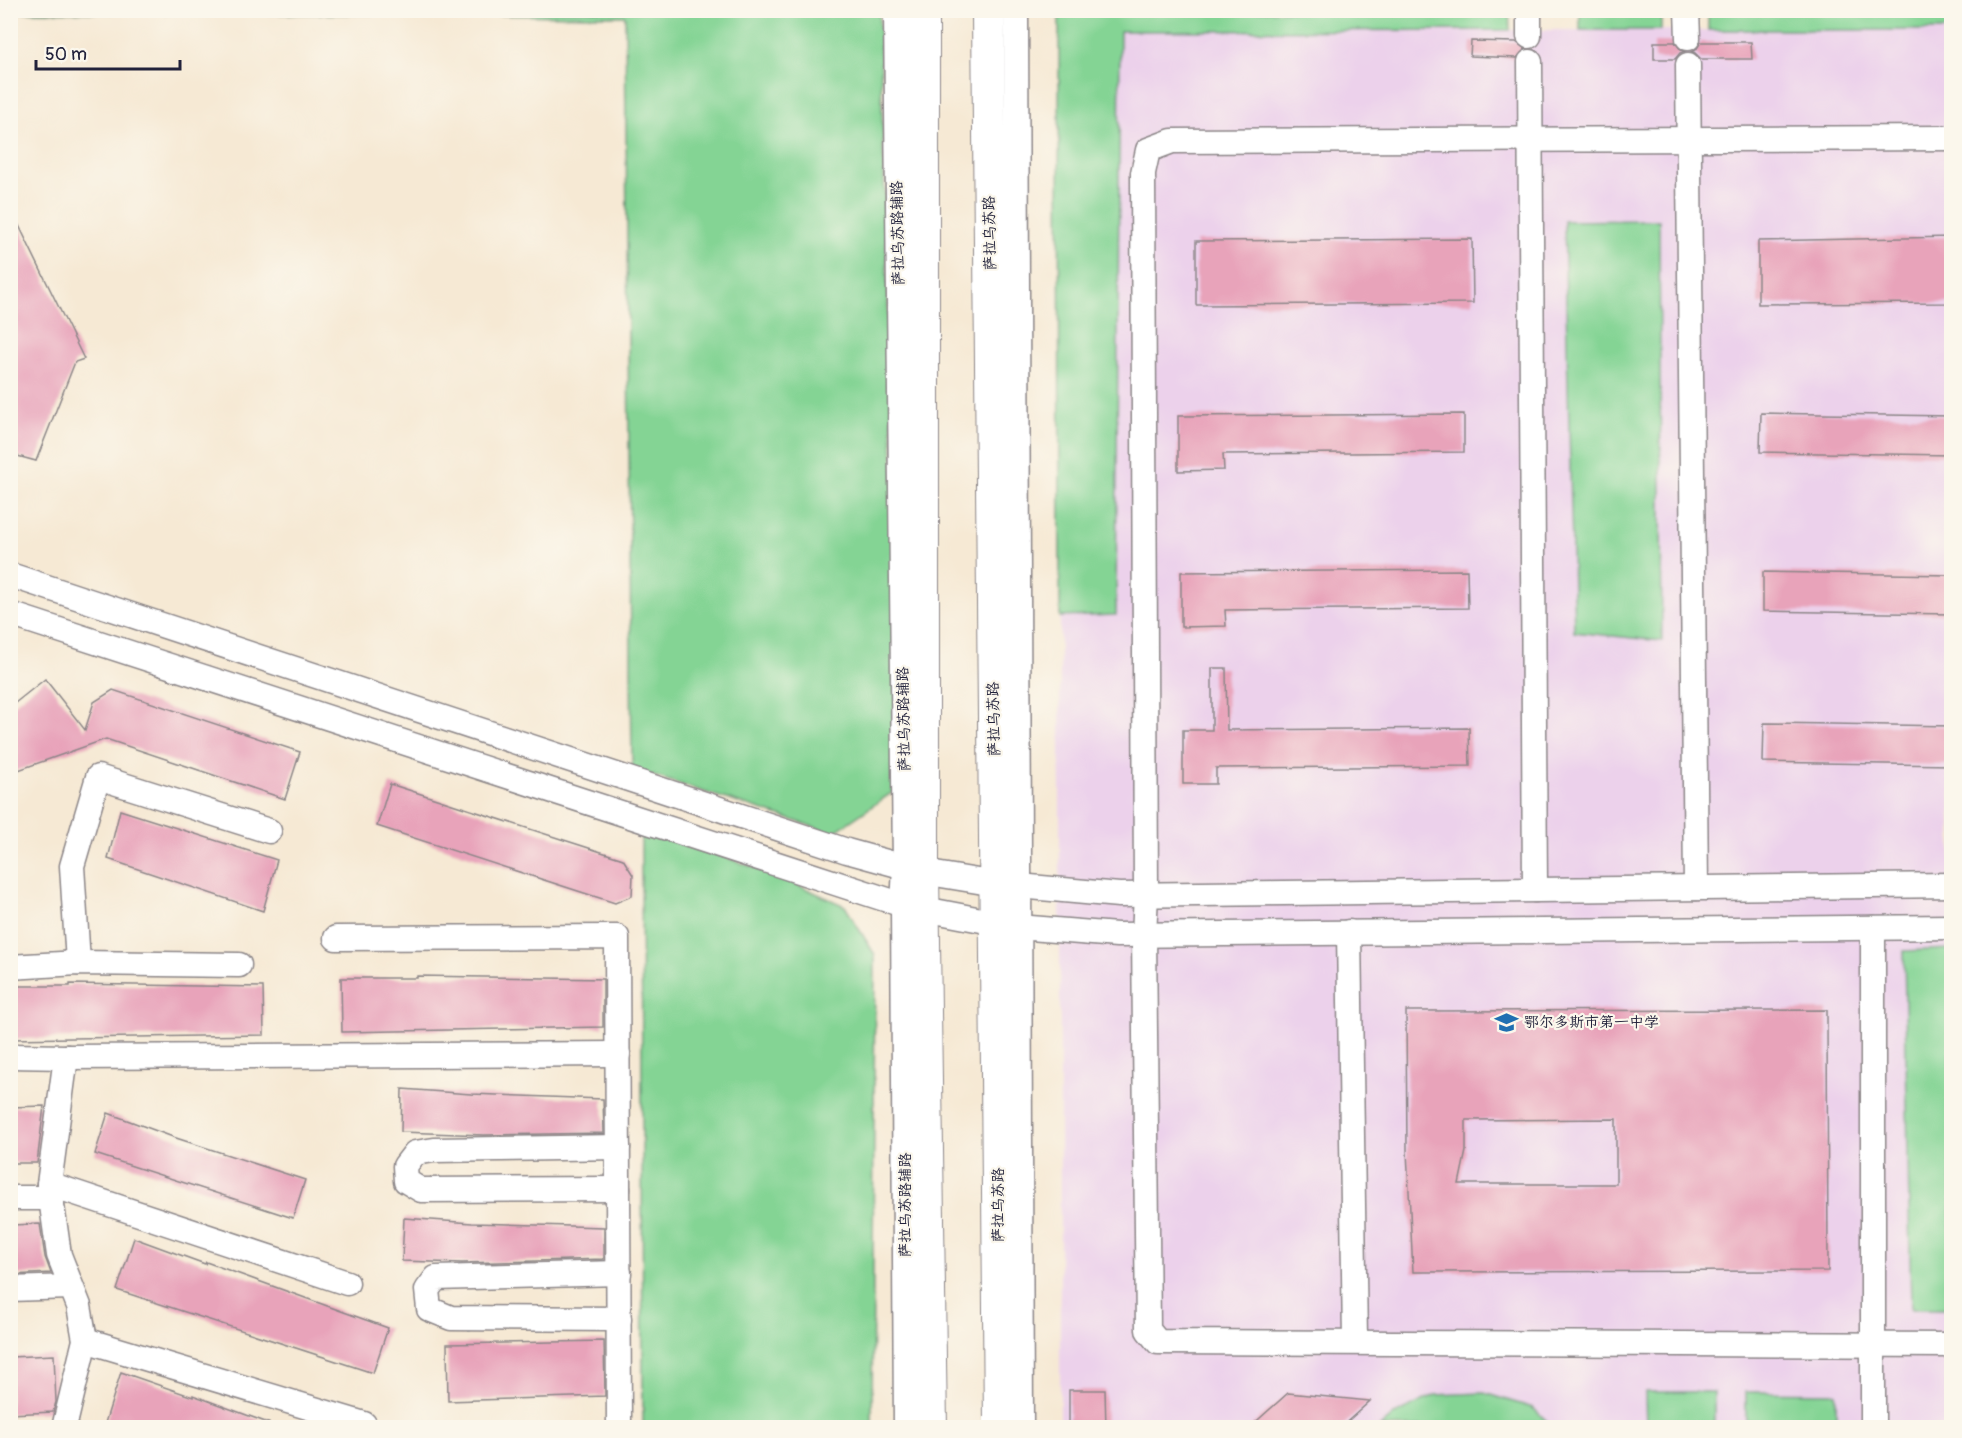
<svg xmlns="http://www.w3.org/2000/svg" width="1962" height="1438" font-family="Pangolin,'LXGW WenKai TC',sans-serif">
	<rect width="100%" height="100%" fill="#fbf7ec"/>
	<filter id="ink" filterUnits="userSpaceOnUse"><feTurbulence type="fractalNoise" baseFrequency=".0167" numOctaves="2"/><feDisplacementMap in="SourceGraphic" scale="12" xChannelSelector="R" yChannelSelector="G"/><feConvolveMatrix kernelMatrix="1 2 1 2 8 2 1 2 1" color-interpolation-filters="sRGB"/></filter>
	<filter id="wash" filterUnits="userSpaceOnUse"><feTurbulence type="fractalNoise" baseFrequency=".008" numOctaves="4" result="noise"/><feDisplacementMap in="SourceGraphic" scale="24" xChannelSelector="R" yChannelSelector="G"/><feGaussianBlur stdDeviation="1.35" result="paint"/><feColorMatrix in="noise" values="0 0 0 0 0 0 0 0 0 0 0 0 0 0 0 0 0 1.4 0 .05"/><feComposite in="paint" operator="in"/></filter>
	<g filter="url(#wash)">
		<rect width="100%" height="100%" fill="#f6e9d4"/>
		<path fill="#ecd1eb" d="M1060,30h891v1397l-891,1z"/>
		<g fill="#84d494" stroke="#537b68" stroke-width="1.5">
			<path d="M11,10l868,1 24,774 -70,48 -201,-64 -7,-753 -614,-4z"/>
			<path d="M1059,11h450l1,19 -390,1 -4,584 -56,2z"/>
			<rect x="1580" y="11" width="81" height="19"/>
			<rect x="1708" y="11" width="243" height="19"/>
			<path d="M1659,220l3,421 -88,-9 -10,-411z"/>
			<path d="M641,827l137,49 67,30 30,49 -3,472h-229z"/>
			<path d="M1951,949v360h-40l-7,-358z"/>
			<path d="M1645,1392h69v35h-68z"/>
			<path d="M1746,1392l90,1v34h-90z"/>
			<path d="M1484,1393l49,15 20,19h-173l14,-12 41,-20z"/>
		</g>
		<g id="blocks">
			<g fill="#e8a3ba" fill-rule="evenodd">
				<path d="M1471,41l45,1 9,7 -8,9 -47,-2z"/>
				<path d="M1654,42h21l6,8 4,1 -5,2 -5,6h-21z"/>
				<path d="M1701,42h50l1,17h-51l-6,-6 -4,-1 5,-2z"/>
				<path d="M10,207l74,152 -9,3 -39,99 -26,-7z"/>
				<path d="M1952,237v66l-194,1v-63z"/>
				<path d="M1472,239l1,64 -277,2v-64z"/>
				<path d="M1761,413l191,3v39l-192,-3z"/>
				<path d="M1464,414v38l-241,2 1,16 -46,1v-55z"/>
				<path d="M1467,570l1,38 -243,2 1,16 -45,1v-55z"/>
				<path d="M1763,572l189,3v39l-189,-3z"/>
				<path d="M1212,668h14l1,62 242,-2 1,38 -254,2v16h-33v-54h29z"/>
				<path d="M45,679l40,51 9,-28 19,-12 187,62 -15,47 -179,-60 -96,34v-66z"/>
				<path d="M1764,723l188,3v39l-189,-3z"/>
				<path d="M390,784l233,75 10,16 -1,21 -17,7 -238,-77z"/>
				<path d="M120,810l157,50 -14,51 -155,-52z"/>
				<path d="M417,976l186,3v48l-261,5 -1,-54h76z"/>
				<path d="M70,984l193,3 1,48 -254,4v-53h60z"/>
				<path d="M1827,1010l1,261 -415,1 -6,-121 -1,-140zM1616,1119v65h-157l7,-33v-31z"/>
				<path d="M402,1089l69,5 132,5 1,34 -120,2 -83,-3z"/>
				<path d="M44,1106l-7,57h-27v-56z"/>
				<path d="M108,1113l65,24 132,43 -12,38 -198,-64z"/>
				<path d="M404,1218l68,5 132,4v32l-142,4 -60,-2z"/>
				<path d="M40,1224l5,33 6,16 -41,2v-50z"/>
				<path d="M134,1238l71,26 1,-2 182,66 -15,45 -256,-83z"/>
				<path d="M604,1341l1,55 -157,5 -1,-57z"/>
				<path d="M54,1355l2,47 -3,10 -43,2v-57z"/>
				<path d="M121,1372l72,25v-2l83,31 -1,2h-157l-13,-5z"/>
				<path d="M1069,1390h36l1,38h-37z"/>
				<path d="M1288,1393l82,8 -30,27h-91z"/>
			</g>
		</g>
	</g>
	<g filter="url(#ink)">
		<use href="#blocks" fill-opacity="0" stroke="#8c8688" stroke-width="1.5"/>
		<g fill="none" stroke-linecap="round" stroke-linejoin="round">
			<defs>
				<g id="minor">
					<path d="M896,10l9,858 -2,37 3,523"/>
					<path d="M1016,10l5,1418"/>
					<path d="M1529,10v26"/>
					<path d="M1687,10l1,28"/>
					<path d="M1530,62l5,828"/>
					<path d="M1688,65l8,823"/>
					<path d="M1952,138l-780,3 -24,9 -5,23 3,722 -2,39 4,396 10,12 794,3"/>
					<path d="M10,575l837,276 76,21 73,12 123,11 833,-10"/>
					<path d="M10,614l893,291 115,22 99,8 835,-8"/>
					<path d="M1349,932l6,409"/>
					<path d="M336,938l281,-1 2,491"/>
					<path d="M78,963l-6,-97 26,-89 171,54"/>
					<path d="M10,967l68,-4 161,2"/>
					<path d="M10,1056l56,1 552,-3"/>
					<path d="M618,1147l-184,3 -19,3 -10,13 1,15 15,9 197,-1"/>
					<path d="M49,1184l298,99"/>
					<path d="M10,1198h41"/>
					<path d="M10,1289l61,-2"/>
					<path d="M619,1319l-168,-1 -22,-9 -2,-19 9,-12 183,-5"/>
					<path d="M85,1340l279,84"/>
					<path d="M64,1428l21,-88 -6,-34 -20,-51 -10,-71 17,-127"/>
					<path d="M1873,1428v-500"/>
				</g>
				<g id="major">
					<path d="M923,10v862l8,556"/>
					<path d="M988,10l12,1418"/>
				</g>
			</defs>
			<use href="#minor" stroke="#8c8688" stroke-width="27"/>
			<use href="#major" stroke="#8c8688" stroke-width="34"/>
			<use href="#minor" stroke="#fff" stroke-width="24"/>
			<use href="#major" stroke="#fff" stroke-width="32"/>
		</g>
	</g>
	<defs>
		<symbol id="school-bare" viewBox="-9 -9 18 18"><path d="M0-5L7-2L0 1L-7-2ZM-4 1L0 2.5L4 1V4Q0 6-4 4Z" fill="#1f6fb2" stroke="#fbf7ec" stroke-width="2.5" paint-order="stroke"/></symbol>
	</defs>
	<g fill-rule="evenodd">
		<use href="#school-bare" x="1490" y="1006" width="33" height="33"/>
	</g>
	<g text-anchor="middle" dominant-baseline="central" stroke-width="4.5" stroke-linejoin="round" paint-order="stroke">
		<g font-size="15" fill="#22223b" stroke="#fbf7ec">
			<text transform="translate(898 233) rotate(-91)">萨拉乌苏路辅路</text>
			<text transform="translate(990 233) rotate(-91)">萨拉乌苏路</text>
			<text transform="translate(904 719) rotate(-91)">萨拉乌苏路辅路</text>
			<text transform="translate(994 719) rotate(-91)">萨拉乌苏路</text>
			<text transform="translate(905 1205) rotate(-90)">萨拉乌苏路辅路</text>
			<text transform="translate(998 1205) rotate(-90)">萨拉乌苏路</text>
		</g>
		<g font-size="15" fill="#22223b" stroke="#fbf7ec" text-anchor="start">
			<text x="1524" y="1022">鄂尔多斯市第一中学</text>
		</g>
	</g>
	<rect width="1962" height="1438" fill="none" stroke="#fbf7ec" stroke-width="36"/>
	<path d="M36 60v9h144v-9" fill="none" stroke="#22223b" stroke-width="3"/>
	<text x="45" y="60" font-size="18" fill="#22223b" stroke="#fbf7ec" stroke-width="4.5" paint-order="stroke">50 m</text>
</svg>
